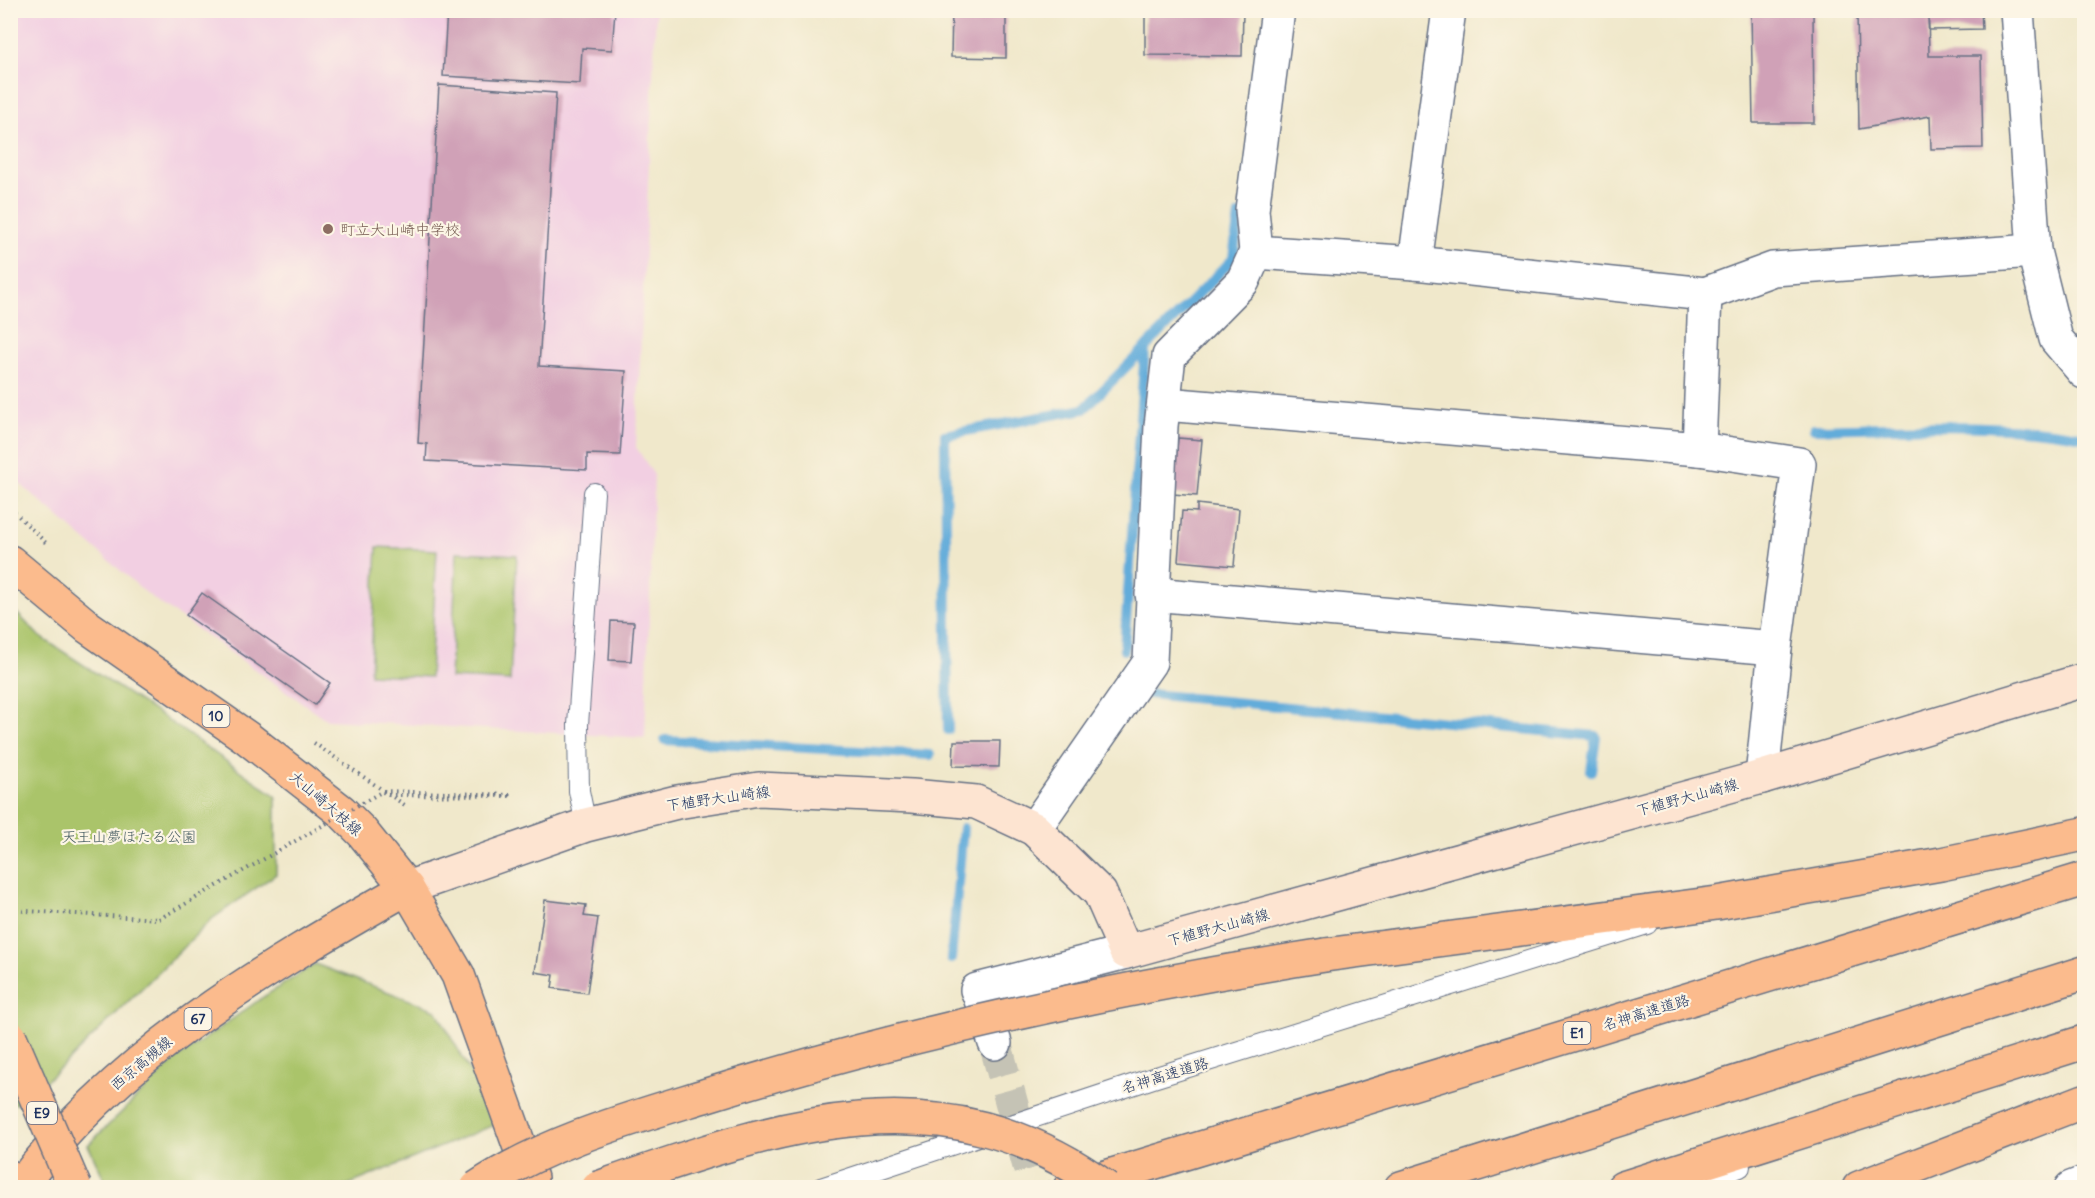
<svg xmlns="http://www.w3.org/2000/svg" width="2095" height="1198" font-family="Delius,'Klee One',sans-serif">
	<rect width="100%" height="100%" fill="#fcf5e5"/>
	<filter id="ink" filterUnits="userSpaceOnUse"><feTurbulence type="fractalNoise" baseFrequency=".0167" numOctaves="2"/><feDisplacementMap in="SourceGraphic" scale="12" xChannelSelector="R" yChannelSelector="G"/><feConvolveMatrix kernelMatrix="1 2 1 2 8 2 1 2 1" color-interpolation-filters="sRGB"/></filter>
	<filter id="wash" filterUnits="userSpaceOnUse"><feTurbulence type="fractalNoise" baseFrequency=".008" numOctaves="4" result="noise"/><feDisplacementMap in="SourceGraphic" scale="24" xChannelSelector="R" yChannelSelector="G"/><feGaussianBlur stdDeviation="1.35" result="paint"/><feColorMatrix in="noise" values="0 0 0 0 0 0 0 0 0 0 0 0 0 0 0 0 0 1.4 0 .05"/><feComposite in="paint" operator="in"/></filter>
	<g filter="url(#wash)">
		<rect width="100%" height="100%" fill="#f0e8cb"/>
		<path fill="#f2cfe2" d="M11,11h645l-20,436 18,28 -9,263 -318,-18 -176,-123 -139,-120z"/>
		<g fill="#aac46a" stroke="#627a64" stroke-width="1.5">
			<path d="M377,547l60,3 -7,127 -60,-3z"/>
			<path d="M457,552l60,3 -7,126 -60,-3z"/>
			<path d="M10,606l29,30 120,78 117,82v78l-64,45 -143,141 -49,44 -10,-1z"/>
			<path d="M315,964l121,46 63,113 -156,64h-235l-20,-42 87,-85 88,-63z"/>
		</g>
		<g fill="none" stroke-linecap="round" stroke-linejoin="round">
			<g stroke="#62acda" stroke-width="10">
				<path d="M1814,429c90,-2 182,-8 270,8"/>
				<path d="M1124,650l21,-302 88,-89 6,-44"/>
				<path d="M1149,694l447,42 -5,35"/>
				<path d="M948,730l-3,-295 139,-26 61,-61"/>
				<path d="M665,740l265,15"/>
				<path d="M951,959l12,-131"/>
			</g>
		</g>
		<g id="blocks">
			<g fill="#d0a1b7">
				<path d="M447,10h168l-3,40 -30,-2 -2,36 -137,-8z"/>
				<path d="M952,10h54v48l-55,-1z"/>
				<path d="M1243,10l-1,46 -97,-1v-44z"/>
				<path d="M1751,10h62l1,113h-61z"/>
				<path d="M1857,10h71l1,46h52l2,92 -52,1 -1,-33 -71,13z"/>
				<path d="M1928,10h53l1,19 -53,1z"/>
				<path d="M439,85l117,8 -17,273 87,5 -6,84 -33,-1v16l-161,-9 1,-17 -9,-1z"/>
				<path d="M1178,438l24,2 -5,56 -24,-2z"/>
				<path d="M1197,504l42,5 -5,57 -56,-5 4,-50 15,1z"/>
				<path d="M202,593l128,90 -15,22 -129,-90z"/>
				<path d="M611,621l23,1 -3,39 -22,-1z"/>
				<path d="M954,741h46l-1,26 -46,-1z"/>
				<path d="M545,900l41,5 -2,11 14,2 -11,75 -35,-5 2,-13 -19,-3z"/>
			</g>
		</g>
	</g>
	<g filter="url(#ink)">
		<use href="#blocks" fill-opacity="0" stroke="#667084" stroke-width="1.5"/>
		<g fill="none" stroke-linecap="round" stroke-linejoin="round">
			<path stroke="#c5c3b5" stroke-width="33" stroke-dasharray="33 16" stroke-linecap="butt" d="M995,1043l40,145"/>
			<defs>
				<g id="service">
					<path d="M586,825l-7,-34 -1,-66 16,-232"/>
					<path d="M821,1188l332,-110 494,-154"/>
					<path d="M1685,1188l55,-21"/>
				</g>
				<g id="minor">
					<path d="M2017,10l17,241 22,88 28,33"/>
					<path d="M1256,252l159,11 290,31 -6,155 100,15 -24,184 -13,129"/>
					<path d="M1415,263l34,-253"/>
					<path d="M1705,294l68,-25 261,-18"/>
					<path d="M1165,404l534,45"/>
					<path d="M1152,594l623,54"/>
					<path d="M1034,829l116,-167 11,-236 8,-70 74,-75 13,-29 -4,-42 26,-200"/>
					<path d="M979,994l16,49"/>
				</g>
				<g id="tertiary">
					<path d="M977,990l149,-38"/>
					<path d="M2071,1188l13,-5"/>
				</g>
				<path id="secondary" d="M407,888l179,-63 91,-23 82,-13 153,7 64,6 58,27 66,64 26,59 636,-175 322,-97"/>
				<g id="primary">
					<path d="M10,562l78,65 158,110 95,74 21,21 45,56 51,87 73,203"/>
					<path d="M19,1188c98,-133 247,-220 388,-300"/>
				</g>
				<g id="motorway">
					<path d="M1325,955l392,-52 224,-39 143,-30"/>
					<path d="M10,1177l6,11"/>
					<path d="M1070,1188l1014,-309"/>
					<path d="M1401,1188l683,-215"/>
					<path d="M1623,1188l461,-146"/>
					<path d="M1859,1188l225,-87"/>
				</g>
			</defs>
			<use href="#service" stroke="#667084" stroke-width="22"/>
			<use href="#minor" stroke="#667084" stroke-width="36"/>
			<use href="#tertiary" stroke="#667084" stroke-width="36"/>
			<use href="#secondary" stroke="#667084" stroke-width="36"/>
			<use href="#primary" stroke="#667084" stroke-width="36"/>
			<use href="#motorway" stroke="#667084" stroke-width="36"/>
			<g stroke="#667084" stroke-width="4" stroke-dasharray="1.5 4.5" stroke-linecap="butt">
				<path d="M10,508l36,35"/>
				<path d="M314,743l92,63"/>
				<path d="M10,910l149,9"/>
			</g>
			<use href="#service" stroke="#fff" stroke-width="20"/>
			<use href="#minor" stroke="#fff" stroke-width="33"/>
			<use href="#tertiary" stroke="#fff" stroke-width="33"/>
			<use href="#secondary" stroke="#fde4d1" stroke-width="33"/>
			<use href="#primary" stroke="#fbbb8d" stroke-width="33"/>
			<use href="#motorway" stroke="#fbbb8d" stroke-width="33"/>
			<defs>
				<g id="motorway-bridge">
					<path d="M10,1037l65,151"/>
					<path d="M477,1188c69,-46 152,-69 230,-93 203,-63 409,-107 618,-140"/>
					<path d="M598,1188c175,-61 342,-122 508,0"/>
				</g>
			</defs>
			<use href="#motorway-bridge" stroke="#667084" stroke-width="36" stroke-linecap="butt"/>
			<g stroke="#667084" stroke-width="4" stroke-dasharray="1.5 4.5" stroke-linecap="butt">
				<path d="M383,792l4,3 125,1"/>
				<path d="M159,919l224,-128 130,4"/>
			</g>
			<use href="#motorway-bridge" stroke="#fbbb8d" stroke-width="33"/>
		</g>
	</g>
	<circle fill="#8d6e63" stroke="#fcf5e5" stroke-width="2" cx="328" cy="229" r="6"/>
	<g text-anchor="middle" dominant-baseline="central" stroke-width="4.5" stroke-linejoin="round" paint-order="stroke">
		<g fill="#fcf5e5" stroke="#5e6a86" stroke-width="1.5">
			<rect x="202.5" y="705" width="27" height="22" rx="4.5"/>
			<rect x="184.5" y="1008" width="27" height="22" rx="4.5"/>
			<rect x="1563.5" y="1022" width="27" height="22" rx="4.5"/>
			<rect x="27" y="1102" width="30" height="22" rx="4.5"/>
		</g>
		<g font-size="14" font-weight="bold" fill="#1b2f5e">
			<text x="216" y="716">10</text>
			<text x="198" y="1019">67</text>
			<text x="1577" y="1033">E1</text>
			<text x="42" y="1113">E9</text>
		</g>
		<g font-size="15" fill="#785e54" stroke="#fcf5e5" text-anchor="start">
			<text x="340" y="229">町立大山崎中学校</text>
		</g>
		<g font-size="15" fill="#1b2f5e" stroke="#fcf5e5">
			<text transform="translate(1687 797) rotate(-15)">下植野大山崎線</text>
			<text transform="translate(718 798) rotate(-8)">下植野大山崎線</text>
			<text transform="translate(326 803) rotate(41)">大山崎大枝線</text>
			<text transform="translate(1218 927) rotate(-15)">下植野大山崎線</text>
			<text transform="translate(1646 1012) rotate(-17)">名神高速道路</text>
			<text transform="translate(141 1063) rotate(-40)">西京高槻線</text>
			<text transform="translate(1165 1075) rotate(-17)">名神高速道路</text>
		</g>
		<g font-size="15" fill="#465c62" stroke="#fcf5e5">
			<text x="129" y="836">天王山夢ほたる公園</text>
		</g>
	</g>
	<rect width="2095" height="1198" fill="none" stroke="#fcf5e5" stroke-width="36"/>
</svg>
